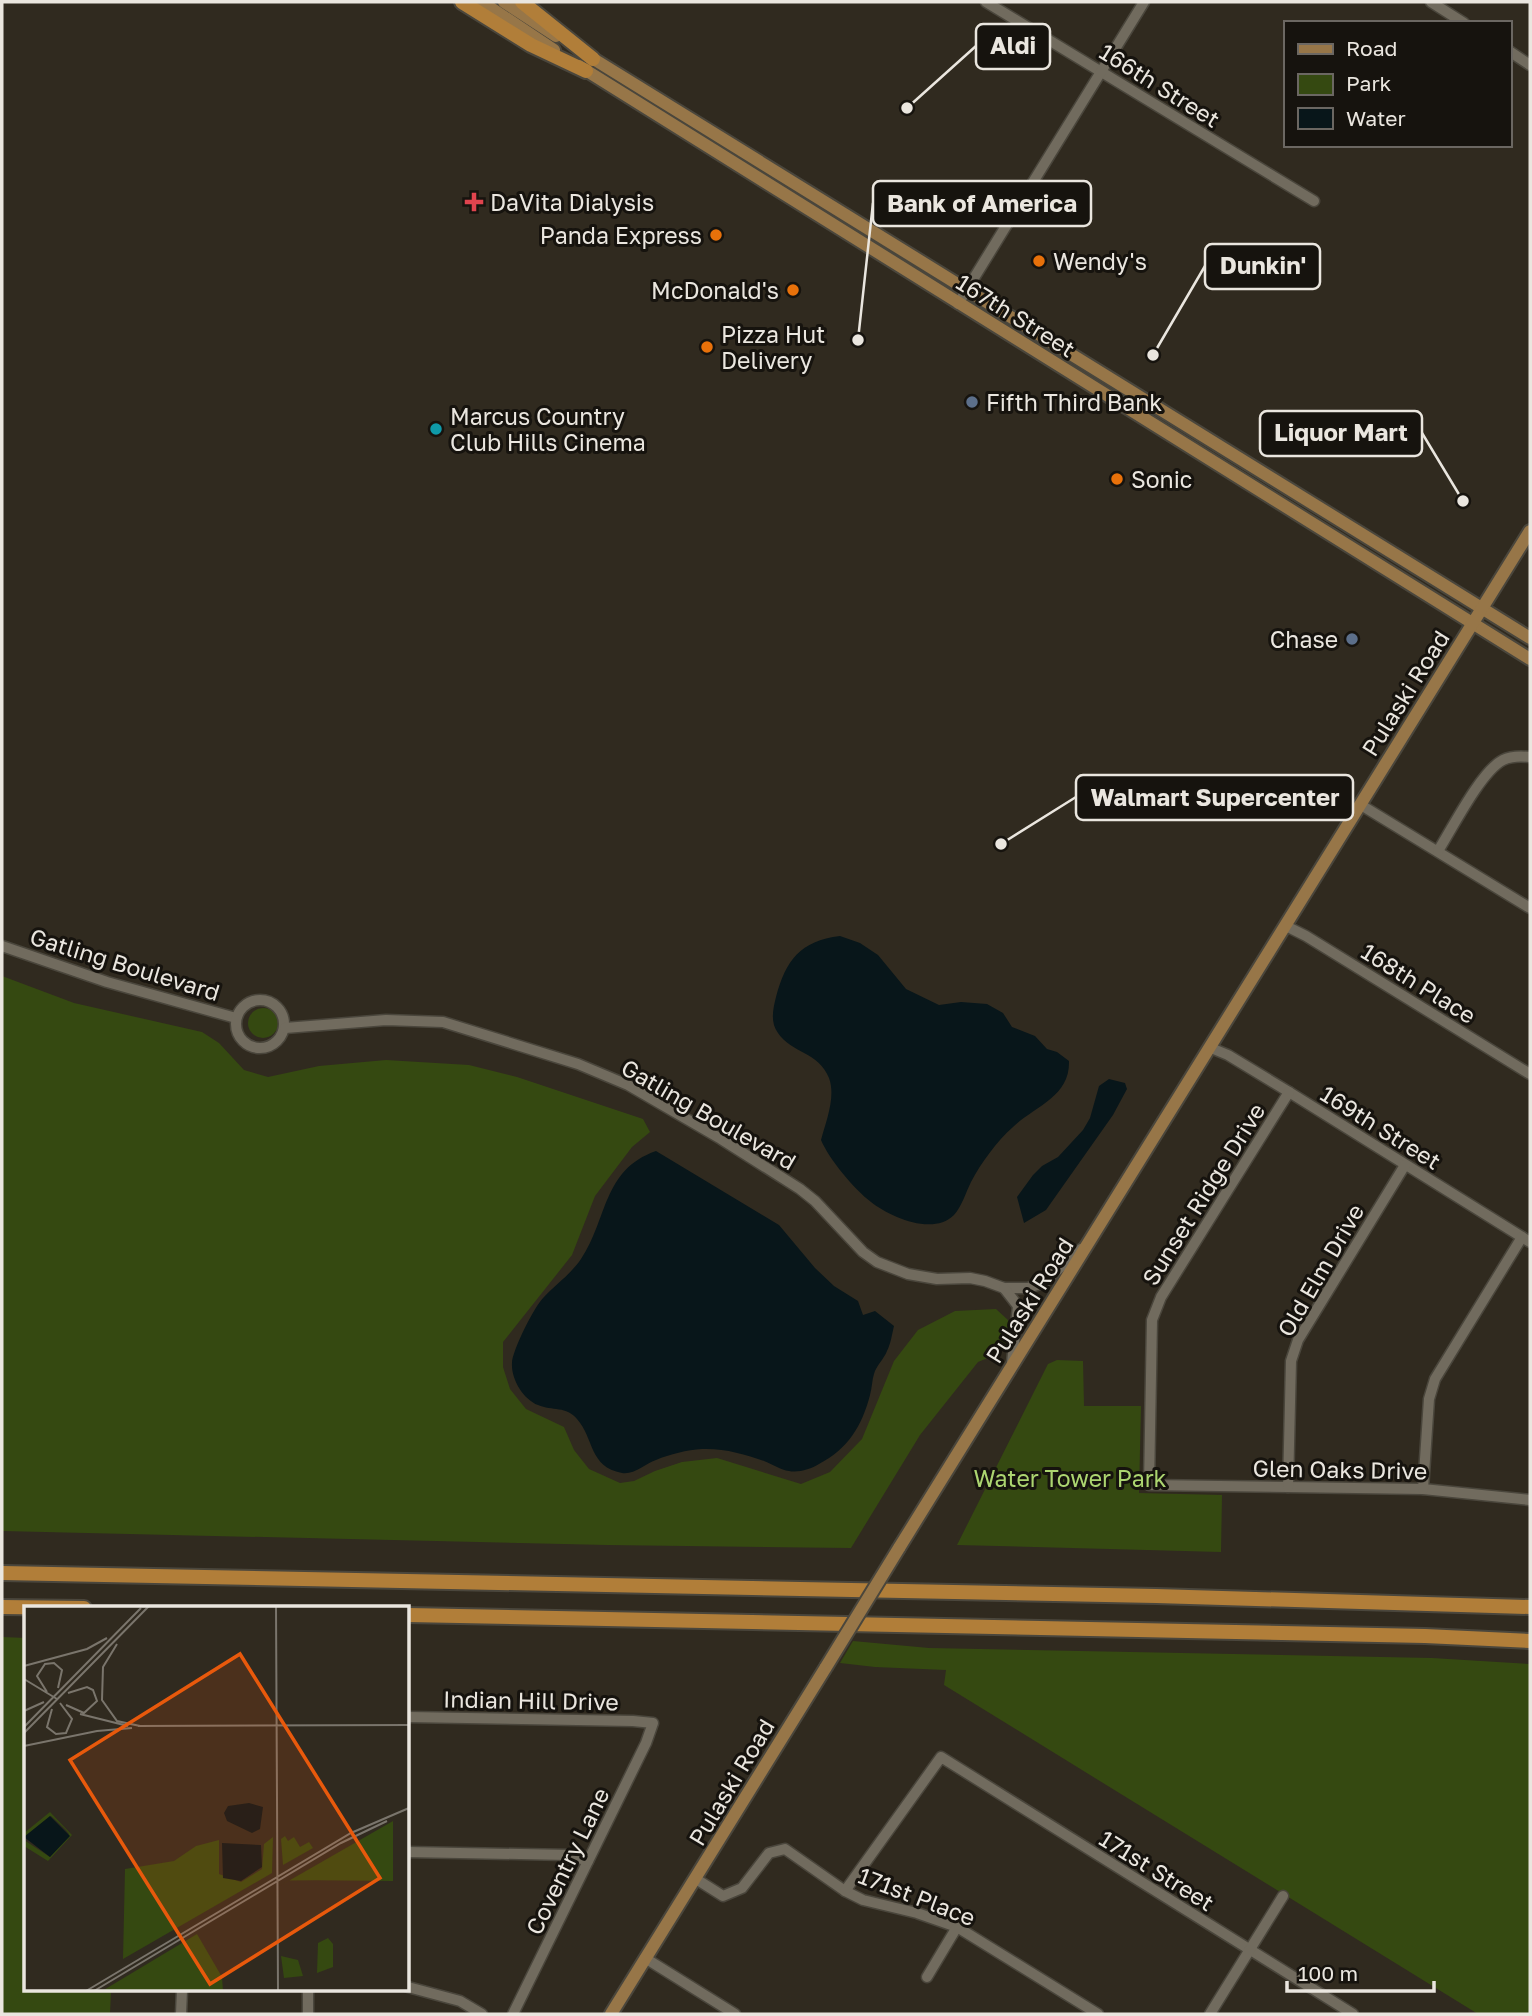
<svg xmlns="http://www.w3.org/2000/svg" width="1532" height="2016" font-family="'Golos Text',sans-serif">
	<rect width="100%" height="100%" fill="#302a1f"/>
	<g fill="#354911">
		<path d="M2,976l72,27 128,29 17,11 25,27 24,7 51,-11 67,-6 83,5 48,12 126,42 7,13 -18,15 -37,49 -23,59 -69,87v25l7,22 16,20 38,18 10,23 15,19 31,14 14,-2 21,-10 27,-9 35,-4 84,26 29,-12 32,-33 32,-78 24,-31 37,-19 41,-2 12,11v21l-11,13 -19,8 -58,73 -69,113 -244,-3 -605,-14z"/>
		<circle cx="263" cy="1023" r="15"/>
		<path d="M1057,1360l26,1 1,45h57l-2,87 83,2 -1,57 -264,-7 91,-181z"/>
		<path d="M2,1637l24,1v352h85l-1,24h-108z"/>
		<path d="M853,1641l76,7 503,10 98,6v350h-52l-534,-329 2,-15 -71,-3 -35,-4z"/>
	</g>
	<g fill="#08161a">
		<path d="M840,936l20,7 18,12 28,34 33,16 22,-3 26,2 16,9 9,14 23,9 12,13 10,3 12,9c1,36 -34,45 -56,66 -16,14 -32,36 -42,55 -5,10 -9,24 -17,33 -21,21 -64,2 -83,-13 -17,-13 -42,-43 -50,-62 5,-19 15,-43 8,-62 -10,-26 -38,-25 -51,-45 -8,-11 -5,-24 -2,-36 10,-37 24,-56 64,-61z"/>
		<path d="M1109,1079l16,4 2,6 -14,26 -67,95 -22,13 -7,-26 16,-22 9,-9 16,-9 25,-27 7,-12 9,-32z"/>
		<path d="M656,1151l123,74 36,43 19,18 24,15 5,14 12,-4 19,15c-2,8 -3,17 -7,25 -3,8 -11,15 -13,23 -2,6 -2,14 -4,21 -8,31 -22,54 -51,69 -8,5 -21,9 -30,7 -8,-1 -17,-7 -25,-10 -19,-7 -41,-13 -62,-12 -15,1 -32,5 -46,11 -11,4 -22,15 -34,13 -33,-6 -28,-35 -45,-54 -10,-13 -25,-8 -39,-14 -15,-6 -27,-26 -26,-42 0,-12 23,-58 32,-66 13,-14 25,-21 37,-38 27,-40 21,-89 75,-108z"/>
	</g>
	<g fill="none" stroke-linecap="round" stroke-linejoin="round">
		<defs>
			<g id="minor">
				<path d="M986,2l328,199"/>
				<path d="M1431,2l33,21"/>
				<path d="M1509,51l21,14"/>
				<path d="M958,304l186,-302"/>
				<path d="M1361,805l169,103"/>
				<path d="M1438,851c14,-22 43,-80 65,-91 8,-4 18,-4 27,-3"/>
				<path d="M1286,926l20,10 224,138"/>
				<path d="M2,946l105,36 129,36"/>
				<circle cx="260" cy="1024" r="24"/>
				<path d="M285,1028l101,-8 57,2 135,42 50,21 93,54 79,50 15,12 48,51 14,10 31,12 29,5 33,-1 15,3 19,7h24l15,-5 38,-34"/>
				<path d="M1211,1048l17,7 61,37 241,150"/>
				<path d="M1289,1092l-128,205 -9,23 -3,165 274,4 107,11"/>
				<path d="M1004,1288l14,18 -6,57"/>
				<path d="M1288,1487l3,-126 7,-21 107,-175"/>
				<path d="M1423,1489l6,-90 6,-20 87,-142"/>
				<path d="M408,1717l225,4 20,2 -7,20 -133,271"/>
				<path d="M408,1852l161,3 19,6"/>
				<path d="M696,1879l27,17 19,-8 27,-35 16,-4 60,42 18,9 54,13 40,14 141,87"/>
				<path d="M845,1891l96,-134 412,257"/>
				<path d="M645,1958l90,56"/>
				<path d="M927,1977l30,-50"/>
				<path d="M408,1987l52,14 22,13"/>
				<path d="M181,2014l1,-24"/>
				<path d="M308,2014v-24"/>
				<path d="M1210,2014l73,-118"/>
			</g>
			<g id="major">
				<path d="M482,2l72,48"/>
				<path d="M504,2l52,34"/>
				<path d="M587,55l943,583"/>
				<path d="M579,66l951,593"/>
				<path d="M899,1548l631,-1017"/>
				<path d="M611,2014l215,-347"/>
			</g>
			<g id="highway">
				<path d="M462,2l69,43 55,26"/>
				<path d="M522,2l71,57"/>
				<path d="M2,1573l1154,23 374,11"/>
				<path d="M2,1607l82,1"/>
				<path d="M408,1615l1017,21 105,5"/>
			</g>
		</defs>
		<use href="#minor" stroke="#4a463c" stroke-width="13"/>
		<use href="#major" stroke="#4a463c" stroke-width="16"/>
		<use href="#highway" stroke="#4a463c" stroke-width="18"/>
		<use href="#minor" stroke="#716b5e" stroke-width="10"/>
		<use href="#major" stroke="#977648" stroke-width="12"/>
		<use href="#highway" stroke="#b17e39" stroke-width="14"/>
		<defs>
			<path id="major-bridge" d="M826,1667l73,-119"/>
		</defs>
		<use href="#major-bridge" stroke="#4a463c" stroke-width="16" stroke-linecap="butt"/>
		<use href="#major-bridge" stroke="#977648" stroke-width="12"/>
	</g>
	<path fill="#e0444e" stroke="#16130e" stroke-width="2.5" d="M470.5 191.5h7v7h7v7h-7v7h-7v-7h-7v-7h7z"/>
	<g fill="#e8710a" stroke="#16130e" stroke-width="2.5">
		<circle cx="716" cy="235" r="7"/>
		<circle cx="1039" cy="261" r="7"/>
		<circle cx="793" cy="290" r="7"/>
		<circle cx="707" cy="347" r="7"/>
		<circle cx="1117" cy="479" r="7"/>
	</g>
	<g fill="#5c6f8a" stroke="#16130e" stroke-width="2.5">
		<circle cx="972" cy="402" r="7"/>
		<circle cx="1352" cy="639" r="7"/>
	</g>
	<circle fill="#0f9aa8" stroke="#16130e" stroke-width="2.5" cx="436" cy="429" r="7"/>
	<g text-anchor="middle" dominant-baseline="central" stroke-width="6" stroke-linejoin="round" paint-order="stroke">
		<g font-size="23" fill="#eae6df" stroke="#16130e">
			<text transform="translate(1160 85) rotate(32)">166th Street</text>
			<text transform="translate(1016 315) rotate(32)">167th Street</text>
			<text transform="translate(1405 693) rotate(-58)">Pulaski Road</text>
			<text transform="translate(125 964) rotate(17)">Gatling Boulevard</text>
			<text transform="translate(1419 983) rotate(32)">168th Place</text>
			<text transform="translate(709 1114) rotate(30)">Gatling Boulevard</text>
			<text transform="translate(1381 1127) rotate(32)">169th Street</text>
			<text transform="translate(1203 1194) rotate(-58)">Sunset Ridge Drive</text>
			<text transform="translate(1320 1270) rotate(-60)">Old Elm Drive</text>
			<text transform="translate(1029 1300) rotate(-58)">Pulaski Road</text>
			<text transform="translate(1340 1469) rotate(1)">Glen Oaks Drive</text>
			<text transform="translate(531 1700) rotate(1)">Indian Hill Drive</text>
			<text transform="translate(731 1782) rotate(-59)">Pulaski Road</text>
			<text transform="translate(567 1861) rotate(-64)">Coventry Lane</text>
			<text transform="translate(1157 1870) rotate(32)">171st Street</text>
			<text transform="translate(917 1896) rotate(21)">171st Place</text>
		</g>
		<g font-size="23" fill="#eae6df" stroke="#16130e" text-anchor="start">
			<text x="490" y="202">DaVita Dialysis</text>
			<text x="702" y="235" text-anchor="end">Panda Express</text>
			<text x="1053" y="261">Wendy's</text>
			<text x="779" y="290" text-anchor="end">McDonald's</text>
			<text x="721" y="334">Pizza Hut<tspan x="721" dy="26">Delivery</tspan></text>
			<text x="986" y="402">Fifth Third Bank</text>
			<text x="450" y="416">Marcus Country<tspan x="450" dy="26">Club Hills Cinema</tspan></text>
			<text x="1131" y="479">Sonic</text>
			<text x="1338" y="639" text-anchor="end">Chase</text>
		</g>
		<g font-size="23" fill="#acd570" stroke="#16130e">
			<text x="1070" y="1478">Water Tower Park</text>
		</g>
	</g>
	<g transform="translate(24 1606)">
		<rect width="385" height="385" fill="#302a1f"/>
		<path d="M26,206l22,23 -24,26 -24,-15v-6l26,17 19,-23 -4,-5 -14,-13 -27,21v-4zM369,215v60l-103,-1 -12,7zM261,230l3,5 6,-4 6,10 9,-5 4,6 -30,17 -2,-26zM249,231l-1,36 -149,86 2,-90 49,-8 22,-15 23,-6v34l22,8 21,-13 2,-25zM173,328l25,43 1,14h-121zM304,332l5,6v23l-16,6 1,-30zM257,350l17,4 5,16 -19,2z" fill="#354911"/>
		<path d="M225,197l14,4 -3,22 -8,4 -25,-12 -3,-8 4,-7zM26,210l20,20 -20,21 -26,-20zM198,237l39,2 1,22 -21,14 -18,-3z" fill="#08161a"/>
		<path fill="none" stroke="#7a756c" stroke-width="2" d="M252,0l2,385M93,38l-14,23 -1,33 15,21 23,5M0,60l63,-17 20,-11M0,73l33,20M23,86l-10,-16 8,-12 9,-1 8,7 -4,18M42,99l18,8 13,-12 -4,-11 -6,-3 -19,6M28,103l-5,18 9,7 10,-1 6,-14 -12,-16M0,105l20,-9M56,108l48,12M114,120l271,-1M0,121l117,-119M0,127l125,-127M0,140l73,-15 35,-3M62,385l265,-158 58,-25M70,385l247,-148 46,-22"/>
		<path fill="#e8590c" fill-opacity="0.15" stroke="#e8590c" stroke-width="3.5" d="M216,48l140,224 -170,106 -140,-224z"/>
		<rect width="385" height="385" fill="none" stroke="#eae6df" stroke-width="3.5"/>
	</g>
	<path fill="none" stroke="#eae6df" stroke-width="2.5" d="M907 108L976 46M858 340L873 203M1153 355L1205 266M1463 501L1422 433M1001 844L1076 797"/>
	<g fill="#eae6df" stroke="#16130e" stroke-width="2.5">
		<circle cx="907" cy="108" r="7"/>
		<circle cx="858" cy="340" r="7"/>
		<circle cx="1153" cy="355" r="7"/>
		<circle cx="1463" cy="501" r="7"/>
		<circle cx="1001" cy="844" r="7"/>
	</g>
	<g fill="#16130e" stroke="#eae6df" stroke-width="2.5">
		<rect x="976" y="24" width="74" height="45" rx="7"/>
		<rect x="873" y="181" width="218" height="45" rx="7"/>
		<rect x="1205" y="244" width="115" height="45" rx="7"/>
		<rect x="1260" y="411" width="162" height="45" rx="7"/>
		<rect x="1076" y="775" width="277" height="45" rx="7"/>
	</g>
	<g font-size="24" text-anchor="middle" font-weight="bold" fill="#eae6df">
		<text x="1013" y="54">Aldi</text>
		<text x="982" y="212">Bank of America</text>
		<text x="1263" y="274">Dunkin'</text>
		<text x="1341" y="441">Liquor Mart</text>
		<text x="1215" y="806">Walmart Supercenter</text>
	</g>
	<rect width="1532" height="2016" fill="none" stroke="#eae6df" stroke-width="7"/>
	<rect x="1284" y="21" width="228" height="126" fill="#16130e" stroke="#6b6762" stroke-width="2"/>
	<rect x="1298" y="44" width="35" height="10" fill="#977648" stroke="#6b6762" stroke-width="2"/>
	<text x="1346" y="56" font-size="21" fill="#eae6df">Road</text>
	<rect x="1298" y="74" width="35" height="21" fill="#354911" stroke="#6b6762" stroke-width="2"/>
	<text x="1346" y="91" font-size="21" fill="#eae6df">Park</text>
	<rect x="1298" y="108" width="35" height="21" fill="#08161a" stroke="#6b6762" stroke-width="2"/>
	<text x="1346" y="126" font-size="21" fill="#eae6df">Water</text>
	<path d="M1287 1981v10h147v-10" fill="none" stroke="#eae6df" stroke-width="3.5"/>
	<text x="1298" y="1981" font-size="21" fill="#eae6df" stroke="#16130e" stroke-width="5" paint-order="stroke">100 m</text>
</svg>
